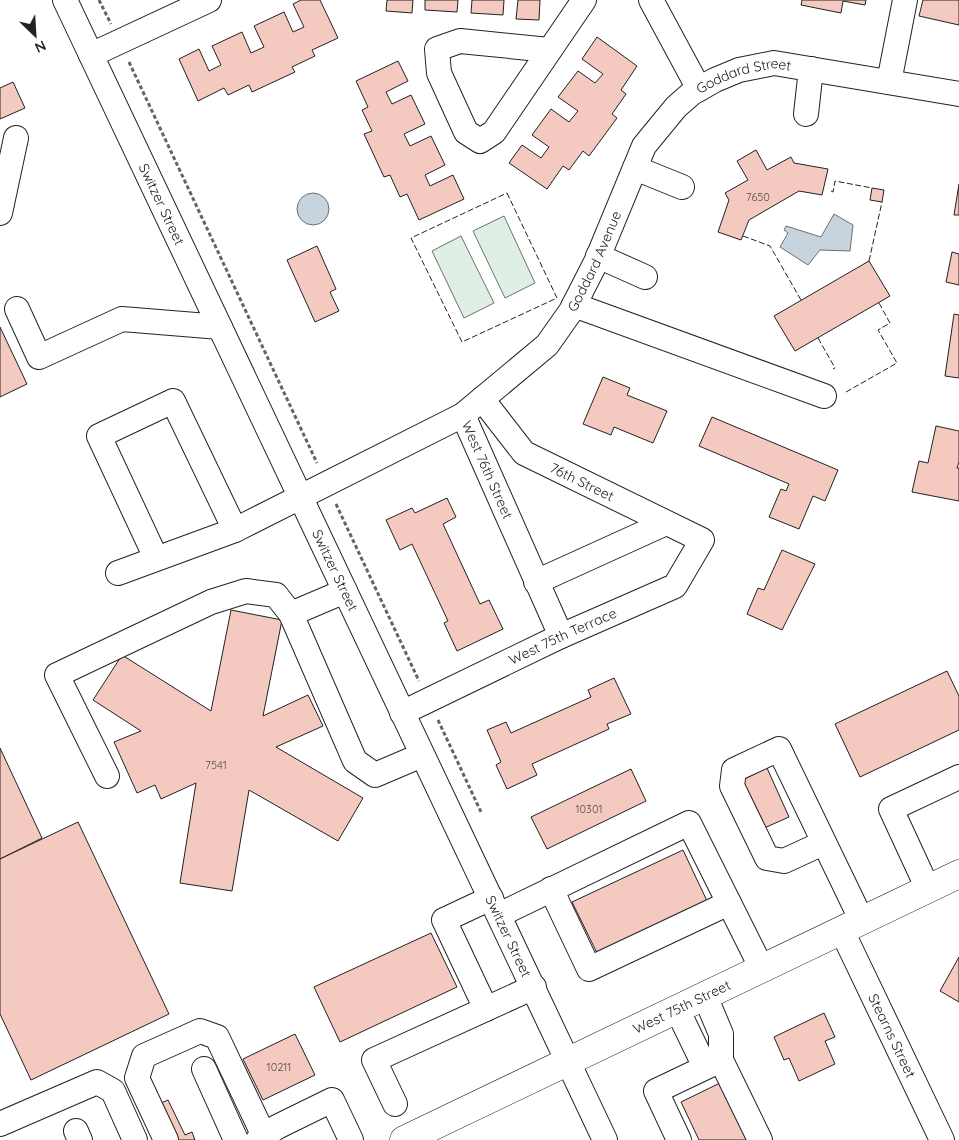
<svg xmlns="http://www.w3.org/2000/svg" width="959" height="1140" font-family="Quicksand,sans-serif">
	<rect width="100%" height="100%" fill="#fff"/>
	<g fill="#e0efe3" stroke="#6f6f6f">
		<path d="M504,216l31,67 -30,15 -32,-67z"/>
		<path d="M461,236l33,67 -30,15 -32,-67z"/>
	</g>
	<g fill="#c7d3dd" stroke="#6f6f6f">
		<circle cx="313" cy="209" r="16"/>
		<path d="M834,214l19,11 -3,26 -30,-1 -12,15 -28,-18 8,-14 -4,-3 2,-4 35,11z"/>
	</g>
	<g fill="#f3c9c0" stroke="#222">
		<path d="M301,0h19l18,38 -26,12 3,6 -23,11 3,5 -43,20 -3,-7 -21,10 -4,-7 -26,13 -19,-42 20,-10 10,22 12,-6 -9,-19 30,-14 9,21 13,-6 -10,-21 30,-14 9,20 11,-5 -11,-23z"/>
		<path d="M387,0h26l-1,13 -26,-2z"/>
		<path d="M425,0h33l-1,12 -32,-2z"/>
		<path d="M472,0h32l-1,15 -32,-2z"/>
		<path d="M518,0h22l-1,20 -23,-1z"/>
		<path d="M802,0h64l-1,5 -22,-4 -2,12 -40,-8z"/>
		<path d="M923,0h36v25l-40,-9z"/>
		<path d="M597,37l40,29 -16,24 5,4 -14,20 5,4 -28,38 -6,-5 -14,19 -6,-4 -16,23 -38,-26 13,-18 19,13 8,-11 -17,-12 19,-26 18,13 9,-11 -20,-14 20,-26 17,12 8,-9 -21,-15z"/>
		<path d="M398,61l10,20 -22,11 6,12 19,-9 14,29 -21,10 6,12 21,-10 14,29 -20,10 5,11 23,-11 11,24 -45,21 -12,-26 -7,3 -10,-22 -6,2 -20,-43 8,-3 -10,-21 6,-3 -12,-26z"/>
		<path d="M13,82l12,26 -25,11v-31z"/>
		<path d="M756,150l11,20 24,-13 3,6 34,6 -6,26 -23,-4 -50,29 -8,20 -23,-8 11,-32 -4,-7 23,-13 -11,-19z"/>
		<path d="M959,184v31h-5z"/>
		<path d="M872,188l12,2 -2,12 -12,-2z"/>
		<path d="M317,246l19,43 -6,3 9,19 -24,11 -28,-62z"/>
		<path d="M952,252l7,2v31l-13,-3z"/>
		<path d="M869,261l21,35 -95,55 -21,-35z"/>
		<path d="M954,314l5,1v63l-14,-2z"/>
		<path d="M0,327l27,57 -27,13z"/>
		<path d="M603,377l27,11 -3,7 40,16 -14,32 -39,-16 -3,8 -28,-11z"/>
		<path d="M712,417l126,53 -13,31 -12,-5 -14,33 -30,-12 12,-28 5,2 3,-7 -90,-38z"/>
		<path d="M936,426l23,5v31l-2,6h2v33l-47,-9 7,-31 9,2z"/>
		<path d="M447,498l9,19 -13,7 37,80 9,-4 14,29 -46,22 -13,-28 4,-2 -36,-77 -12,6 -14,-30 26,-12 3,5z"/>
		<path d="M782,550l33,14 -33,66 -35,-16 11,-26 6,2z"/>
		<path d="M231,610l51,10 -19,96 45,-21 15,31 -47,21 87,51 -25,43 -89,-51 -17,101 -52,-8 16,-100 -35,16 -6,-14 -18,8 -23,-51 27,-11 -48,-31 29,-45 89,56z"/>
		<path d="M947,671l12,25v34l-99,47 -25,-53z"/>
		<path d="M614,678l17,36 -24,10 2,5 -77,35 5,11 -30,14 -11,-24 5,-3 -14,-32 19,-8 5,11 80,-36 -3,-7z"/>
		<path d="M0,748l42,90 -42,21z"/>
		<path d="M767,768l22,49 -27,12 -22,-48z"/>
		<path d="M631,769l15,32 -99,48 -16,-32z"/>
		<path d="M78,822l91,192 -138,66 -31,-66v-155z"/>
		<path d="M683,850l25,53 -110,52 -26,-53z"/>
		<path d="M431,933l26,54 -117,55 -26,-55z"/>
		<path d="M959,957v45l-19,-11z"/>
		<path d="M824,1013l11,24 -10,4 10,23 -36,17 -10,-23 -5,2 -10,-23z"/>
		<path d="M295,1034l20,41 -52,25 -20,-41z"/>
		<path d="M722,1082l28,58h-51l-18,-38z"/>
		<path d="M168,1100l17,35 7,-3 3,8h-19l2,-1 -17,-36z"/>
	</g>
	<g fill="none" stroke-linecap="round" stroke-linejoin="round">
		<defs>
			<g id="minor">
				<path id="s1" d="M65,0l540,1140"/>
				<path d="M651,0l48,89"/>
				<path d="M549,50l-89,-9 -23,8 2,24 27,59 14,9 14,-9 90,-132"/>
				<path d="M91,55l118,-55"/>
				<path d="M889,82l16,-82"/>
				<path d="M806,114l5,-45"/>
				<path d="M635,168l47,19"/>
				<path d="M0,213l16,-75"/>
				<path d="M598,256l47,21"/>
				<path d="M574,305l250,91"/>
				<path d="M17,309l22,48 83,-38 98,8"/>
				<path id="s2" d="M463,415l98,221"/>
				<path d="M156,558l-57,-122 74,-35 62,129"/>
				<path id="s3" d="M118,573l117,-43 228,-115 84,-70 24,-34 25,-49 48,-116 32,-39 16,-14 23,-13 24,-10 35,-7 185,31"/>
				<path d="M536,582l130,-59"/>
				<path d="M345,591l-54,23 64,147 20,14 47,-20"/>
				<path id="s4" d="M402,713l159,-77 114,-50 27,-46 -178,-87 -42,-54"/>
				<path d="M107,776l-50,-101 154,-73 35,-11 30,4 15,19"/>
				<path d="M823,843l-39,18 -17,-3 -35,-72 2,-16 45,-21 83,172"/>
				<path d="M551,889l38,80 140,-66"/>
				<path d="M928,889l-37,-80 68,-32"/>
				<path d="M499,915l190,-92 73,146"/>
				<path id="s5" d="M842,931l100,209"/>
				<path d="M705,996l16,38v26l39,80"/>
				<path d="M486,1009l-42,-89 47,-22"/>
				<path d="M677,1009l28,58"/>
				<path d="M204,1069l32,71"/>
				<path d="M395,1104l-21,-44 160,-73"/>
				<path d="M0,1124l97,-42 16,9 22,49"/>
				<path d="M76,1131l4,9"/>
				<path d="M166,1140l-29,-62 7,-22 56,-25 17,6 47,99"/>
				<path d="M258,1140l19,-13 55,-27 19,40"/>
				<path d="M679,1140l-23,-49 65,-31"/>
			</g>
			<g id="major">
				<path id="s6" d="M404,1140l555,-266"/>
			</g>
		</defs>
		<use href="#minor" stroke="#222" stroke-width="26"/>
		<use href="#major" stroke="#222" stroke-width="29"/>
		<g stroke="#646464" stroke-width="3" stroke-dasharray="4 2.5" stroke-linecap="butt">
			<path d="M99,0l12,24"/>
			<path d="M129,62l188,401"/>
			<path d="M336,504l83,177"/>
			<path d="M438,720l43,92"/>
		</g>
		<use href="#minor" stroke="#fff" stroke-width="24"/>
		<use href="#major" stroke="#fff" stroke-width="28"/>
		<g stroke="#222" stroke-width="1" stroke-dasharray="6 2.5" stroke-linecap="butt">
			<path d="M831,191l2,1 2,-11 37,7"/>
			<path d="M507,193l50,105 -95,44 -51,-104z"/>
			<path d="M743,236l27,10 31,54"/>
			<path d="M869,261l13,-59"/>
			<path d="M818,338l17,30 -2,1"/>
			<path d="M846,392l51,-29 -19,-33 12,-7 -11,-20"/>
		</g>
	</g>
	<g text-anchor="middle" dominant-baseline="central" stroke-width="4" stroke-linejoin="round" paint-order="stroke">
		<g font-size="11" fill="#564c4a">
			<text x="758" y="197">7650</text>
			<text x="216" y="765">7541</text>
			<text x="589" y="809">10301</text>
			<text x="279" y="1067">10211</text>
		</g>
		<g font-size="14" fill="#222" stroke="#fff">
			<text stroke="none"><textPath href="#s3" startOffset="839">Goddard Street</textPath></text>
			<text stroke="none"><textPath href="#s1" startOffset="226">Switzer Street</textPath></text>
			<text stroke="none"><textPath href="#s3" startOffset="586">Goddard Avenue</textPath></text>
			<text stroke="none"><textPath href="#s2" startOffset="60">West 76th Street</textPath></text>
			<text transform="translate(582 482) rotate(26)">76th Street</text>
			<text stroke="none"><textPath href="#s1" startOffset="631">Switzer Street</textPath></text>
			<text stroke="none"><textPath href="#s4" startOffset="178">West 75th Terrace</textPath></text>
			<text stroke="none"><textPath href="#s1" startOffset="1036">Switzer Street</textPath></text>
			<text stroke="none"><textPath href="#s6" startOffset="308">West 75th Street</textPath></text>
			<text stroke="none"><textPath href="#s5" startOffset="116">Stearns Street</textPath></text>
		</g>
	</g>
	<g transform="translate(35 35) rotate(155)" stroke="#ffffff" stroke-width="4" paint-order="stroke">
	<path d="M0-4L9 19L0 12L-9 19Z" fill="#222222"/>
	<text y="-8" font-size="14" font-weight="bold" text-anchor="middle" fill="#222222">N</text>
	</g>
</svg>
